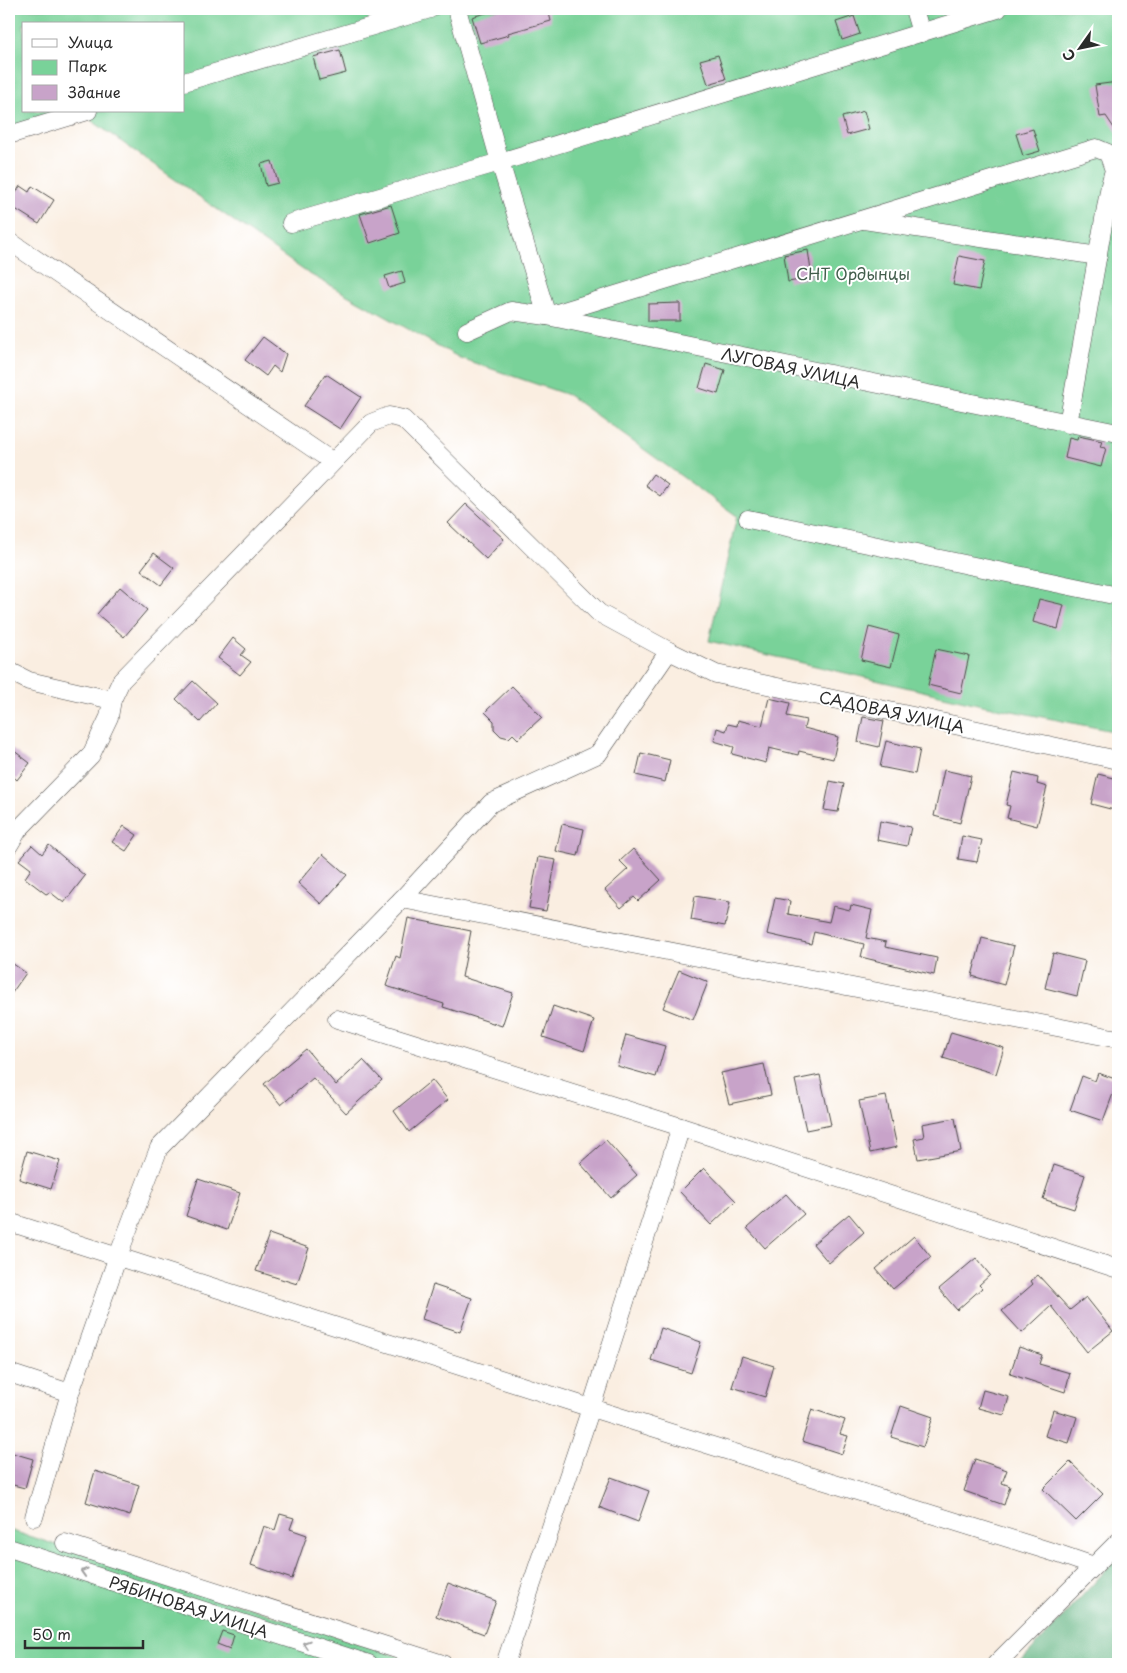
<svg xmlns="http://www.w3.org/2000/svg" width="1127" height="1673" font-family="'Playpen Sans',sans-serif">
	<rect width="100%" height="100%" fill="#fff"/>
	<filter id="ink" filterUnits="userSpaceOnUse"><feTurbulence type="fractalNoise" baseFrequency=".02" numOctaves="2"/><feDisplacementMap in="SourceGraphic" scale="10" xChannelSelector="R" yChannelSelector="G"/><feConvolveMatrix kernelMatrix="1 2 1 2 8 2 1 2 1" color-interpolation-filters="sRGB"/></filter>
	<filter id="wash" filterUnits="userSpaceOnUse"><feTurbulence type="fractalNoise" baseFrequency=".0096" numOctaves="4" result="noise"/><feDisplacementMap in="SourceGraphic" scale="20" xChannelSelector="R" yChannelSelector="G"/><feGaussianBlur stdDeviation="1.12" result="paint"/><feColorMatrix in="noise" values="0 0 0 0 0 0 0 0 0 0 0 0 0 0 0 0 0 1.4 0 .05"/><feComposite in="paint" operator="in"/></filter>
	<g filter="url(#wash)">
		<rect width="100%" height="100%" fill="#faeee1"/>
		<g fill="#79d299" stroke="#527e62">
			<path d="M9,9h1109v723l-136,-27 -273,-64 28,-125 -169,-121 -108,-37 -154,-86 -228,-161h106v-87h-160v87h52l-67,30z"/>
			<path d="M9,1530l48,15 365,119h-413z"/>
		</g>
		<path fill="#62b481" stroke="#467056" d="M1118,1557v107h-99z"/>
		<g id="blocks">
			<g fill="#c8a3c9">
				<path d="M499,9h49l3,12 -43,12 1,2 -29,8 -8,-26z"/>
				<path d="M854,16l6,18 -18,6 -6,-18z"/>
				<path d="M340,50l6,23 -27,7 -6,-23z"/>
				<path d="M718,55l8,24 -18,5 -8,-24z"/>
				<path d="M1118,82v52l-12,-18 -6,1 -5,-32z"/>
				<path d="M864,111l5,18 -22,6 -5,-18z"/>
				<path d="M1033,129l7,22 -17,5 -7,-22z"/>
				<path d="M272,161l6,22 -12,3 -5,-22z"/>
				<path d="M20,186l9,6 3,-6 22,14 -15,24 -30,-19z"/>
				<path d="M391,205l9,28 -30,10 -10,-29z"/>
				<path d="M808,250l4,28 -24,4 -4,-27z"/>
				<path d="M959,256l26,5 -6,29 -26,-5z"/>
				<path d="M402,271l3,12 -16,5 -4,-12z"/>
				<path d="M680,303v18h-32v-17z"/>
				<path d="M263,337l23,17 -6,18 -7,-6 -7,10 -21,-16z"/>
				<path d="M706,364l19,6 -7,24 -19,-6z"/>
				<path d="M326,374l35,23 -21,32 -36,-23z"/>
				<path d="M1078,436l24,5 -2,6 6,1 -5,19 -36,-9 4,-20 8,2z"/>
				<path d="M653,474l15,11 -8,11 -15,-11z"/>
				<path d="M466,504l38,35 -18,20 -38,-36z"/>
				<path d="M154,553l20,15 -13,17 -20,-15z"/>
				<path d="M120,587l27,23 -23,27 -27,-23z"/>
				<path d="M1039,599l25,6 -6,24 -25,-7z"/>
				<path d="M869,627l30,8 -8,32 -30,-7z"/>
				<path d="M233,638l13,11 -5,6 10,7 -11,13 -22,-17z"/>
				<path d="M936,649l33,7 -8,37 -33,-8z"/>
				<path d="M193,681l24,22 -17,19 -24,-23z"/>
				<path d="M512,686l30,31 -24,22 -5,-5 -4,4 -8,-2 -7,-7v-8l-9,-9z"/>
				<path d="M769,698l21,5 -3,13 19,4 -2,8 34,9 -5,22 -34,-8 -1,4 -29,-7 -3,15 -34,-9 2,-7 -20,-6 3,-13 9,3 2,-7 9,2 1,-6 24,6z"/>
				<path d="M863,717l21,4 -5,26 -21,-5z"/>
				<path d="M886,741l34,8 -5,25 -35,-7z"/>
				<path d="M9,747l21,16 -13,17 -8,-7z"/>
				<path d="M641,753l29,7 -5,22 -29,-7z"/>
				<path d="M944,770l27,6 -11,47 -26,-7z"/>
				<path d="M1014,772l24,6 -1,6 10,3 -10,39 -30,-8 3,-12 -4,-1z"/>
				<path d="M1098,774l20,5v32l-27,-7z"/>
				<path d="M830,781l14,3 -6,28 -14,-2z"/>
				<path d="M880,821l31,6 -4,19 -30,-6z"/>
				<path d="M562,824l22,5 -6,27 -22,-5z"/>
				<path d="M124,826l13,9 -11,16 -14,-9z"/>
				<path d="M962,836l20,4 -5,22 -19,-3z"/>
				<path d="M32,845l10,9 7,-9 36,31 -21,27 -14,-11 -4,2 -21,-16 6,-9 -12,-9z"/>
				<path d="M633,849l28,31 -23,21 -4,-4 -13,11 -16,-18 23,-21 -8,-8z"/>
				<path d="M323,854l24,21 -26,29 -23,-21z"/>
				<path d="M538,857l18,3 -10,51 -17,-3z"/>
				<path d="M695,896l35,6 -5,24 -34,-6z"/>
				<path d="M775,898l15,3 -2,13 41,8 4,-16 17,4 1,-5 21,5 -6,28 20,4 -1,5 52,11 -3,17 -73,-18 3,-13 -50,-12 -3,12 -44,-10z"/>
				<path d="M408,918l63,13 -9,46 51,16 -11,33 -59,-19 1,-3 -58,-18 10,-30 4,2z"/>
				<path d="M982,938l32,8 -10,39 -32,-9z"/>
				<path d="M1053,953l32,8 -8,35 -32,-8z"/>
				<path d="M9,961l17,12 -17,24z"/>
				<path d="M679,970l29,12 -15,38 -30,-12z"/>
				<path d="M553,1006l41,14 -10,31 -41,-14z"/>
				<path d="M951,1032l53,16 -8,26 -53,-16z"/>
				<path d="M626,1035l39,11 -9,31 -39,-11z"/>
				<path d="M306,1049l30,36 27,-25 19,20 -36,33 -33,-35 -32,27 -17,-21z"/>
				<path d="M764,1064l7,31 -42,9 -8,-31z"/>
				<path d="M1098,1073l20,7 -15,41 -33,-11 12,-34 13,5z"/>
				<path d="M820,1075l11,50 -25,5 -11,-50z"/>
				<path d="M432,1080l16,20 -39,32 -15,-21z"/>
				<path d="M886,1096l11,51 -27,6 -11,-52z"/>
				<path d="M955,1118l6,33 -43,8 -4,-20 10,-2 -2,-13z"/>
				<path d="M606,1140l31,35 -26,23 -31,-35z"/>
				<path d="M27,1151l33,10 -9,28 -32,-10z"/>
				<path d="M1054,1165l31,10 -11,34 -31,-10z"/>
				<path d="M704,1168l32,33 -25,24 -31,-33z"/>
				<path d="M198,1179l42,14 -13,37 -41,-14z"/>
				<path d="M786,1194l18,20 -39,34 -18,-20z"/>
				<path d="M849,1214l15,18 -35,31 -16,-19z"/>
				<path d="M269,1234l40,14 -12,36 -41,-13z"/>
				<path d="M914,1236l17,21 -38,32 -17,-20z"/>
				<path d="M976,1258l14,17 -11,10 3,3 -25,22 -18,-21z"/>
				<path d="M1038,1275l32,35 16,-13 27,34 -26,21 -36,-46 -29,27 -20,-22 31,-27 -2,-3z"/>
				<path d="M433,1285l39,13 -12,34 -38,-13z"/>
				<path d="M661,1328l40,14 -10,31 -40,-13z"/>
				<path d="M1019,1347l23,8 -3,9 31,9 -5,19 -55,-18z"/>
				<path d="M742,1356l32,10 -9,31 -33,-10z"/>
				<path d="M983,1390l26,7 -5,18 -26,-7z"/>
				<path d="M901,1406l32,11 -10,30 -32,-10z"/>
				<path d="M812,1409l33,11 -5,14 8,2 -6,18 -40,-13z"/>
				<path d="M1053,1410l24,7 -8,26 -24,-7z"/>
				<path d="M9,1452l24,7 -8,29 -16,-4z"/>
				<path d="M975,1459l32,11 -5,13 8,3 -6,19 -40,-14z"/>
				<path d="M1070,1462l33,32 -27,27 -33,-32z"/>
				<path d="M95,1471l44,14 -9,31 -44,-14z"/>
				<path d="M611,1477l38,14 -11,31 -39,-15z"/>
				<path d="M280,1514l14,4 -4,11 17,6 -15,44 -41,-14 13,-39 11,4z"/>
				<path d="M448,1583l48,18 -12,33 -48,-18z"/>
				<path d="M222,1631l12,4 -4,14 -13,-5z"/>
			</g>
		</g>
	</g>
	<g filter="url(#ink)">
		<use href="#blocks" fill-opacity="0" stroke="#4a4846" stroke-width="1"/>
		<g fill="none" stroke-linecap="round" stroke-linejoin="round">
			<defs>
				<g id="minor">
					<path d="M457,9l43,153 47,154 549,-168 12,5 6,17 -4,15 -42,239"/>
					<path d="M914,9l7,24"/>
					<path d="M184,82l246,-73"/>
					<path d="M9,135l79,-24"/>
					<path d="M864,220l234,36"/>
					<path d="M291,223l209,-61 498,-153"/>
					<path d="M9,241l324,221"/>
					<path d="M467,331l44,-20 36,5 571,117"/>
					<path d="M748,519l370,77"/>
					<path d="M9,671l20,10 83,19"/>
					<path d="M9,845l9,-15 73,-75 18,-38 3,-17 9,-19 250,-258 18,-7 14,3 196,194 70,38 47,23 402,86"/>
					<path d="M402,899l716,140"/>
					<path d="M337,1019l344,108 437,142"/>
					<path d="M9,1222l582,186 468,146 35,12"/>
					<path d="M9,1373l61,20 48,-137 41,-108 243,-249 89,-96 107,-49 71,-103"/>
					<path d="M34,1517l36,-124"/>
					<path d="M65,1543l378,121"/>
					<path d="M9,1548l360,116"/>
					<path d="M505,1664l86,-256 90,-281"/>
					<path d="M996,1664l122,-122"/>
				</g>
			</defs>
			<use href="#minor" stroke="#4a4846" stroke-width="19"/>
			<use href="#minor" stroke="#fff" stroke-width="18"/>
		</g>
		<defs><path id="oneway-chevron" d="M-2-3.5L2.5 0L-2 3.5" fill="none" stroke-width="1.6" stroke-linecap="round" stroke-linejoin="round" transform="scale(1.25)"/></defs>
		<g stroke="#a0a0a0">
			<use href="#oneway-chevron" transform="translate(84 1572) rotate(-163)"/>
			<use href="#oneway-chevron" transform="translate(306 1644) rotate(-162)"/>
		</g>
	</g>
	<g text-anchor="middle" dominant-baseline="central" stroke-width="4" stroke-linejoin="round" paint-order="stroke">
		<g font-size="16" fill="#425d4c" stroke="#fff">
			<text x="853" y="273">СНТ Ордынцы</text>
		</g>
		<g font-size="16" fill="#2b2b2b" stroke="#fff">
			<text transform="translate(791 367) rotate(12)">ЛУГОВАЯ УЛИЦА</text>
			<text transform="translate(892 711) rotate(12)">САДОВАЯ УЛИЦА</text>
			<text transform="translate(189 1606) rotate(18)">РЯБИНОВАЯ УЛИЦА</text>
		</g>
	</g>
	<rect width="1127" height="1673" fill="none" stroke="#fff" stroke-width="30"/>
	<rect x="22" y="22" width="162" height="90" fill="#ffffff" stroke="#aaaaaa"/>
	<rect x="32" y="39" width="25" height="8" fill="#ffffff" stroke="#aaaaaa"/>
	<text x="68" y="48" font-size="15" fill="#2b2b2b">Улица</text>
	<rect x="32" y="60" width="25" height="15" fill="#79d299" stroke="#aaaaaa"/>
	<text x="68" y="72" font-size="15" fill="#2b2b2b">Парк</text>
	<rect x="32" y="85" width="25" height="15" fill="#c8a3c9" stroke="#aaaaaa"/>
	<text x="68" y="98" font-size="15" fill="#2b2b2b">Здание</text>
	<g transform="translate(1080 48) rotate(237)" stroke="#ffffff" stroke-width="4" paint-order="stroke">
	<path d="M0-4L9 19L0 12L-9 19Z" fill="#2b2b2b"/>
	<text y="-8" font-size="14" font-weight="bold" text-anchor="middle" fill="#2b2b2b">С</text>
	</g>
	<path d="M25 1640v8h118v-8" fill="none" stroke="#2b2b2b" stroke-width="2.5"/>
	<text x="32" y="1640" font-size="15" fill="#2b2b2b" stroke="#ffffff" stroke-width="4" paint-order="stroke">50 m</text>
</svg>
